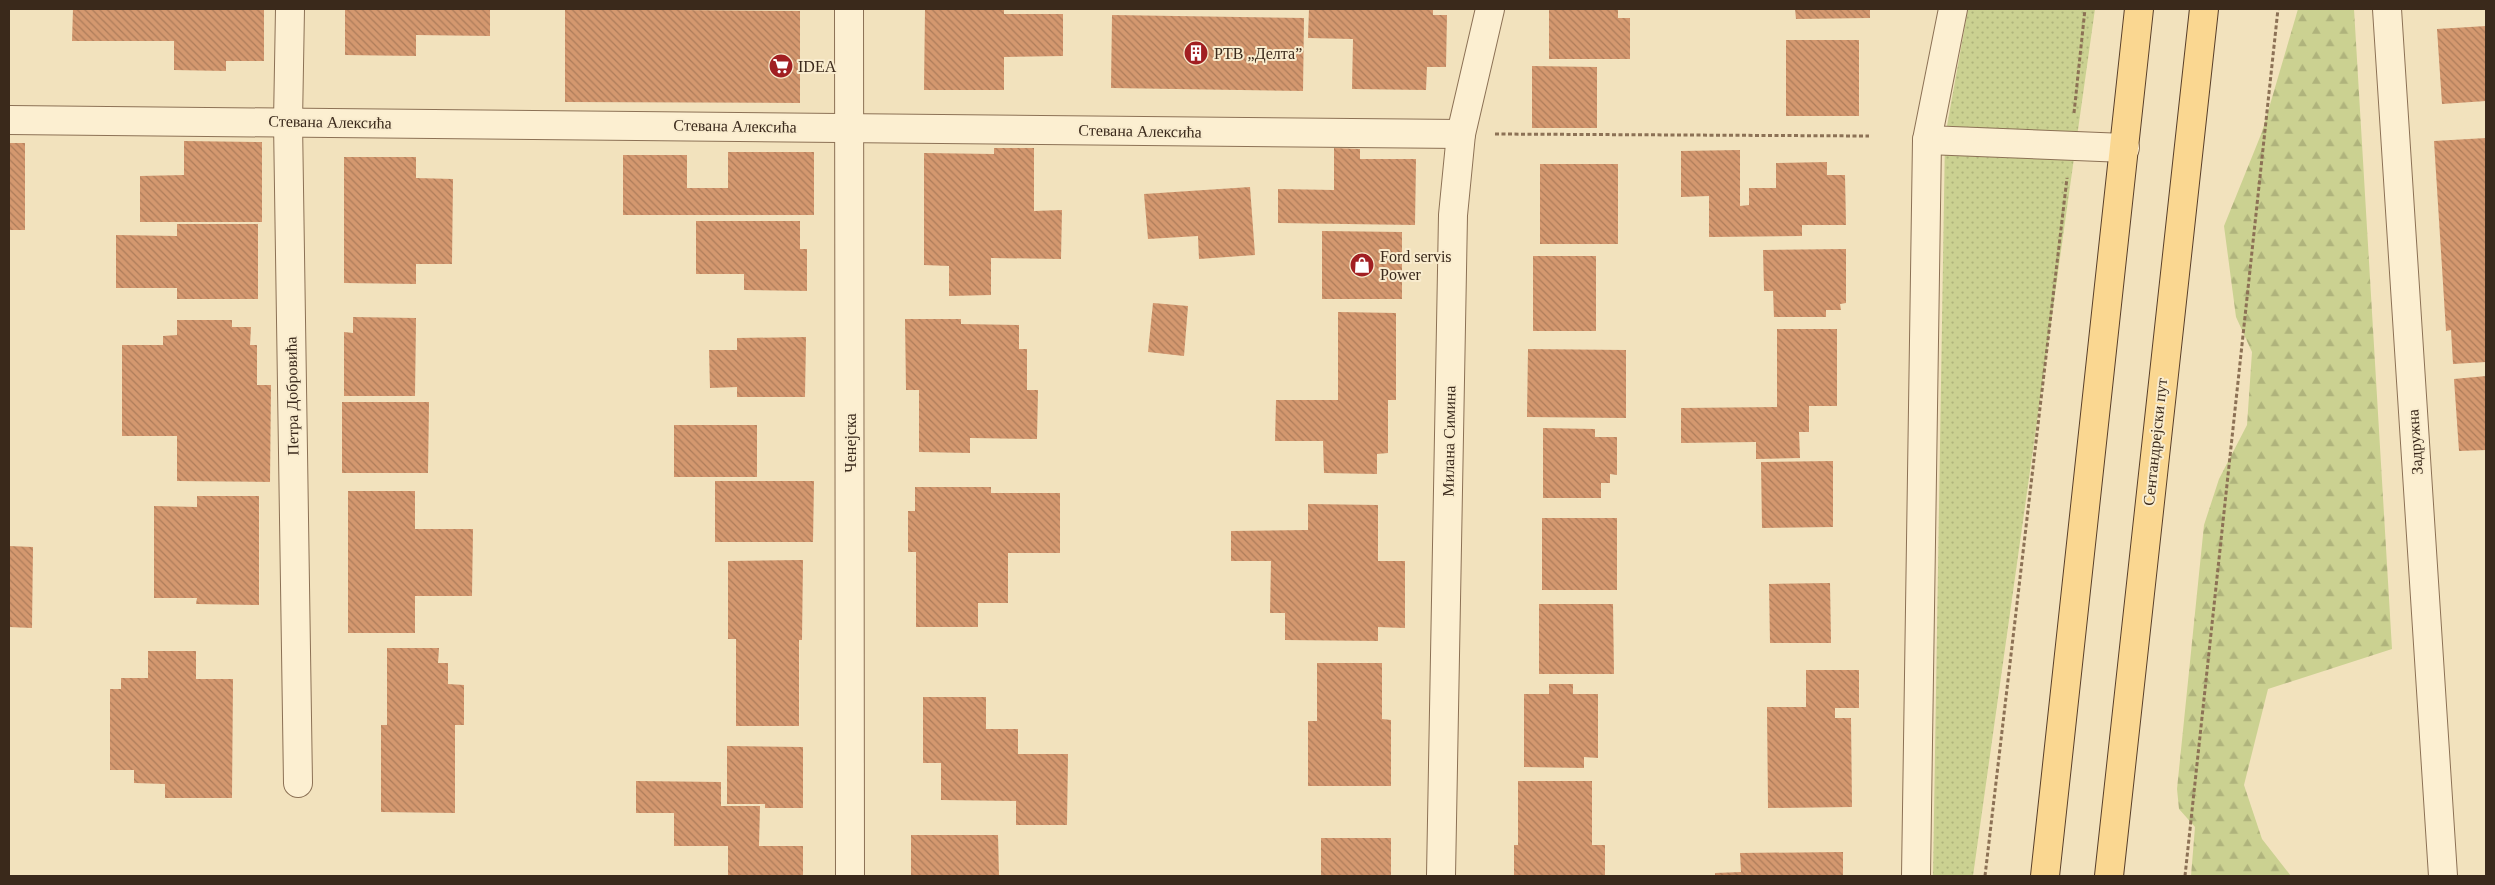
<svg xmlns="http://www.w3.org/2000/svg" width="2495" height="885" font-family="Georgia,serif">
	<defs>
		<pattern id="grass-dots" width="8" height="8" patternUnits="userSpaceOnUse" patternTransform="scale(1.25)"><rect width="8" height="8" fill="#cbd191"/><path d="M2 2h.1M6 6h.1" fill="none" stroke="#afb37c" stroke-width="1.8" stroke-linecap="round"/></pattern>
		<pattern id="forest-firs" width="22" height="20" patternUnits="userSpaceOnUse" patternTransform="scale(1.25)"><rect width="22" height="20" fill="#cbd191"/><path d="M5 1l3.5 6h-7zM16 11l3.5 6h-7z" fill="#afb37c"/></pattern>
		<pattern id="building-back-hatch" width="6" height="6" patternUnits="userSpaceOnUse" patternTransform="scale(1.25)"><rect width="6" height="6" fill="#d4986f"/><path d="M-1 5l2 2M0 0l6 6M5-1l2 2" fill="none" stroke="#ad7c5a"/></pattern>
	</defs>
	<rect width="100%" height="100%" fill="#f2e2bd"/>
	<path fill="url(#grass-dots)" d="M1968,9h127l-122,867h-40l12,-739z"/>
	<path fill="url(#forest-firs)" d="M2298,9h56l38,640 -124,40 -24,96 18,54 29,37h-100l4,-49 -16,-18 -2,-20 27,-264 15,-46 28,-54 5,-73 -16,-35 -12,-91 38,-94z"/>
	<g fill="url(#building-back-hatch)">
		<path d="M73,9h191v52h-38v10l-52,-1v-29h-102z"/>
		<path d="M345,9h145v27l-74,-1v21l-71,-1z"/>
		<path d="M565,9l235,2v92l-235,-1z"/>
		<path d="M925,9h79v5h59v42l-59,1v33h-80z"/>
		<path d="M1309,9h124v6h14l-1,52h-19l-1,23 -74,-1 1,-50 -45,-1z"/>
		<path d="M1549,9h69v9h12v41h-81z"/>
		<path d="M1795,9h75v9l-74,1z"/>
		<path d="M1112,15l192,3 -1,73 -192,-3z"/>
		<path d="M2486,26v75l-44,3 -5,-75z"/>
		<rect x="1786" y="40" width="73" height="76"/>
		<path d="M1532,66l65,1v61h-65z"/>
		<path d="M2486,138v224l-33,2 -2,-34 -5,1 -12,-190z"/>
		<path d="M184,141l78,1v80h-122v-46l44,-1z"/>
		<rect x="9" y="143" width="16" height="87"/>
		<path d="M994,148h40v63l28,-1 -1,49 -70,-1v37l-42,1v-30l-25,-1v-112l70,1z"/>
		<path d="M1334,148l26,1v10h56l-1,66 -137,-2v-34l56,1z"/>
		<path d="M1740,150v56l9,-1v-17h27v-25l51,-1v13h18l1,50h-44v11l-93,1v-41l-28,1v-46z"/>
		<path d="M728,152h86v63h-191v-60h64v33h41z"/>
		<path d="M344,157h72v21l37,1 -1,85h-36v20l-72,-1z"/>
		<rect x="1540" y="164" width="78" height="80"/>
		<path d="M1250,187l5,68 -56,4 -1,-23 -50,3 -4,-45z"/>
		<path d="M696,221h104v28h7v42l-63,-1v-16h-48z"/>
		<path d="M177,224h81v75h-81v-11h-61v-53l61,1z"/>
		<path d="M1322,231l80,1v67h-80z"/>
		<path d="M1846,249v54l-6,1 1,6h-15v7h-52l-1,-26h-9l-1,-41z"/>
		<rect x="1533" y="256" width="63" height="75"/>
		<path d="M1153,303l35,3 -4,50 -36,-4z"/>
		<path d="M1338,312l58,1v87h-8v53l-11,1v20l-53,-1 -1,-32h-48l1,-41h62z"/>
		<path d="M353,317l63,1 -1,78h-71v-64l9,1z"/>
		<path d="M905,319h56v5l58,1v24h8v41h11l-1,49 -67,-1v15l-51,-1v-62h-13z"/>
		<path d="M177,320h55v7h19l-1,18h7v40h14l-1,97 -93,-1v-45h-55v-91h41v-9l14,-1z"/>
		<path d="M1777,329h60v77h-28v26h-10l1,26 -44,1v-17l-75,1v-35l96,-1z"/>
		<path d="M806,337l-1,60h-68v-10l-27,1 -1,-38h28v-12z"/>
		<path d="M1528,349l98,1v68l-99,-1z"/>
		<path d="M2486,376v74l-27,1 -5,-72z"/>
		<path d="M342,402h87l-1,71h-86z"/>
		<rect x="674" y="425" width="83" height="52"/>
		<path d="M1543,428l52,1v8h22v38l-7,-1v9h-9v15h-58z"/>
		<path d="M1833,461v66l-71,1 -1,-66z"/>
		<path d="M715,481h99l-1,61h-98z"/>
		<path d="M915,487h76v6h69v60h-52v50h-30v24h-62v-75h-8v-41h7z"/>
		<path d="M348,491h67v38h58l-1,67h-57v37h-67z"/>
		<path d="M197,496h62v109l-63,-1 1,-6h-43v-92l43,1z"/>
		<path d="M1308,504l70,1v56h27v67l-27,-1v14l-93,-1v-27h-15l1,-52h-40v-30l77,-1z"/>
		<rect x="1542" y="518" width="75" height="72"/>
		<path d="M9,546l24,1 -1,81 -23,-1z"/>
		<path d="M803,560l-1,80h-3v86h-63v-87h-8v-78z"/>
		<path d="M1830,583l1,60h-61l-1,-59z"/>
		<path d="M1539,604h74l1,70h-75z"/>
		<path d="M387,648h52l-1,15h10v21l16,1v40h-9v88l-74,-1v-87h6z"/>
		<path d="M148,651h48v28h37l-1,119h-67v-14l-31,-1v-13h-24v-81h11v-11h27z"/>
		<path d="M1317,663h65v56l9,1v66h-83v-65h9z"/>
		<path d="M1806,670h53v38h-24v10h16l1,89 -84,1 -1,-101h39z"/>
		<path d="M1549,684h24v10h25v64l-14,-1v11l-60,-1v-73h25z"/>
		<path d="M923,697h63v32h32v25h50l-1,71h-51v-24l-75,-1v-37h-18z"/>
		<path d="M727,746l76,1v61h-38v-4h-38z"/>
		<path d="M636,781l85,1v24h39l-1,40h44v30h-75v-30h-54v-33h-38z"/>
		<path d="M1518,781h74v64h13v31h-91v-31h4z"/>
		<path d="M911,835h87l1,41h-88z"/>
		<rect x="1321" y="838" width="70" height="38"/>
		<path d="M1843,852v24h-128v-3l26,-1 -1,-19z"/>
	</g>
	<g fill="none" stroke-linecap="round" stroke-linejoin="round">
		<defs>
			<g id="minor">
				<path d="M290,9l-2,113 10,661"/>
				<path d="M849,9l1,867"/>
				<path d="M2387,9l56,867"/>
				<path d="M9,120l1452,14"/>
				<path d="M1927,140l198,8"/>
				<path d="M1441,876l12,-661 8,-81 29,-125"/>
				<path d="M1916,876l11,-736 26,-131"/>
			</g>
			<g id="major">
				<path d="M2045,876l94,-867"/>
				<path d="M2109,876l95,-867"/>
			</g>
		</defs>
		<use href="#minor" stroke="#8c7155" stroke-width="30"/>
		<use href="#major" stroke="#593f2a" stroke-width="30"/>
		<g stroke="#8c7155" stroke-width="3" stroke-dasharray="4 2.5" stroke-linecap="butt">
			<path d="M2074,113l11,-104"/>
			<path d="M1495,134l374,2"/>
			<path d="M1985,876l82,-698"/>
			<path d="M2185,876l93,-867"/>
		</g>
		<use href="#minor" stroke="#fcefd1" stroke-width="28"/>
		<use href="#major" stroke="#fad791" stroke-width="28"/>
	</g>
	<defs>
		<symbol id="building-disc" viewBox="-11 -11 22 22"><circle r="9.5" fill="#a11f22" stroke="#f9ecce"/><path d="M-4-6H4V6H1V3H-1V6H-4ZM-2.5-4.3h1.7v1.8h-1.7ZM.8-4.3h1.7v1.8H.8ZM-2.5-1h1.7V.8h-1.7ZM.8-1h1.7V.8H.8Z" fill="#fff"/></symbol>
		<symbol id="supermarket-disc" viewBox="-11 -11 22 22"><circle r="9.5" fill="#a11f22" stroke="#f9ecce"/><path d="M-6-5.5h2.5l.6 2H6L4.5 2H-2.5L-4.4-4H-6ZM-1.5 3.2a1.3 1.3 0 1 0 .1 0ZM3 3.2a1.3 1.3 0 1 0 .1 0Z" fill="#fff"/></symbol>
		<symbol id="shop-disc" viewBox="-11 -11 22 22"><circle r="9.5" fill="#a11f22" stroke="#f9ecce"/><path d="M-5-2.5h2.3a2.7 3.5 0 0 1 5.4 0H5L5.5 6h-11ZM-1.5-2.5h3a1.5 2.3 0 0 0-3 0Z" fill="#fff"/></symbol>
	</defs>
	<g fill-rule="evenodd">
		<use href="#building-disc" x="1182" y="39" width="28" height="28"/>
		<use href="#supermarket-disc" x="767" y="52" width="28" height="28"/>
		<use href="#shop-disc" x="1348" y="251" width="28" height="28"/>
	</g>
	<g text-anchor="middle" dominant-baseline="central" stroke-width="4" stroke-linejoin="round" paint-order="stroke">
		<g font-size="16" fill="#3a291b" stroke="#f9ecce" text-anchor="start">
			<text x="1214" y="53">РТВ „Делта”</text>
			<text x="798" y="66">IDEA</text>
			<text x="1380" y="256">Ford servis<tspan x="1380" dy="18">Power</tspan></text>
		</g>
		<g font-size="16" fill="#3a291b" stroke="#f9ecce">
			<text transform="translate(330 122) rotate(1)">Стевана Алексића</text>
			<text transform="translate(735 126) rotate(1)">Стевана Алексића</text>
			<text transform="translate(1140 131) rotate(1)">Стевана Алексића</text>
			<text transform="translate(292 396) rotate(-91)">Петра Добровића</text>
			<text transform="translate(1449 441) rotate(-89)">Милана Симина</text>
			<text transform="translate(2155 442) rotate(-84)">Сентандрејски пут</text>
			<text transform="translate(2415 442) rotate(-94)">Задружна</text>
			<text transform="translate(850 443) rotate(-90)">Ченејска</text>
		</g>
	</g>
	<rect width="2495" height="885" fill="none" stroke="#3a291b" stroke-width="20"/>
</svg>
